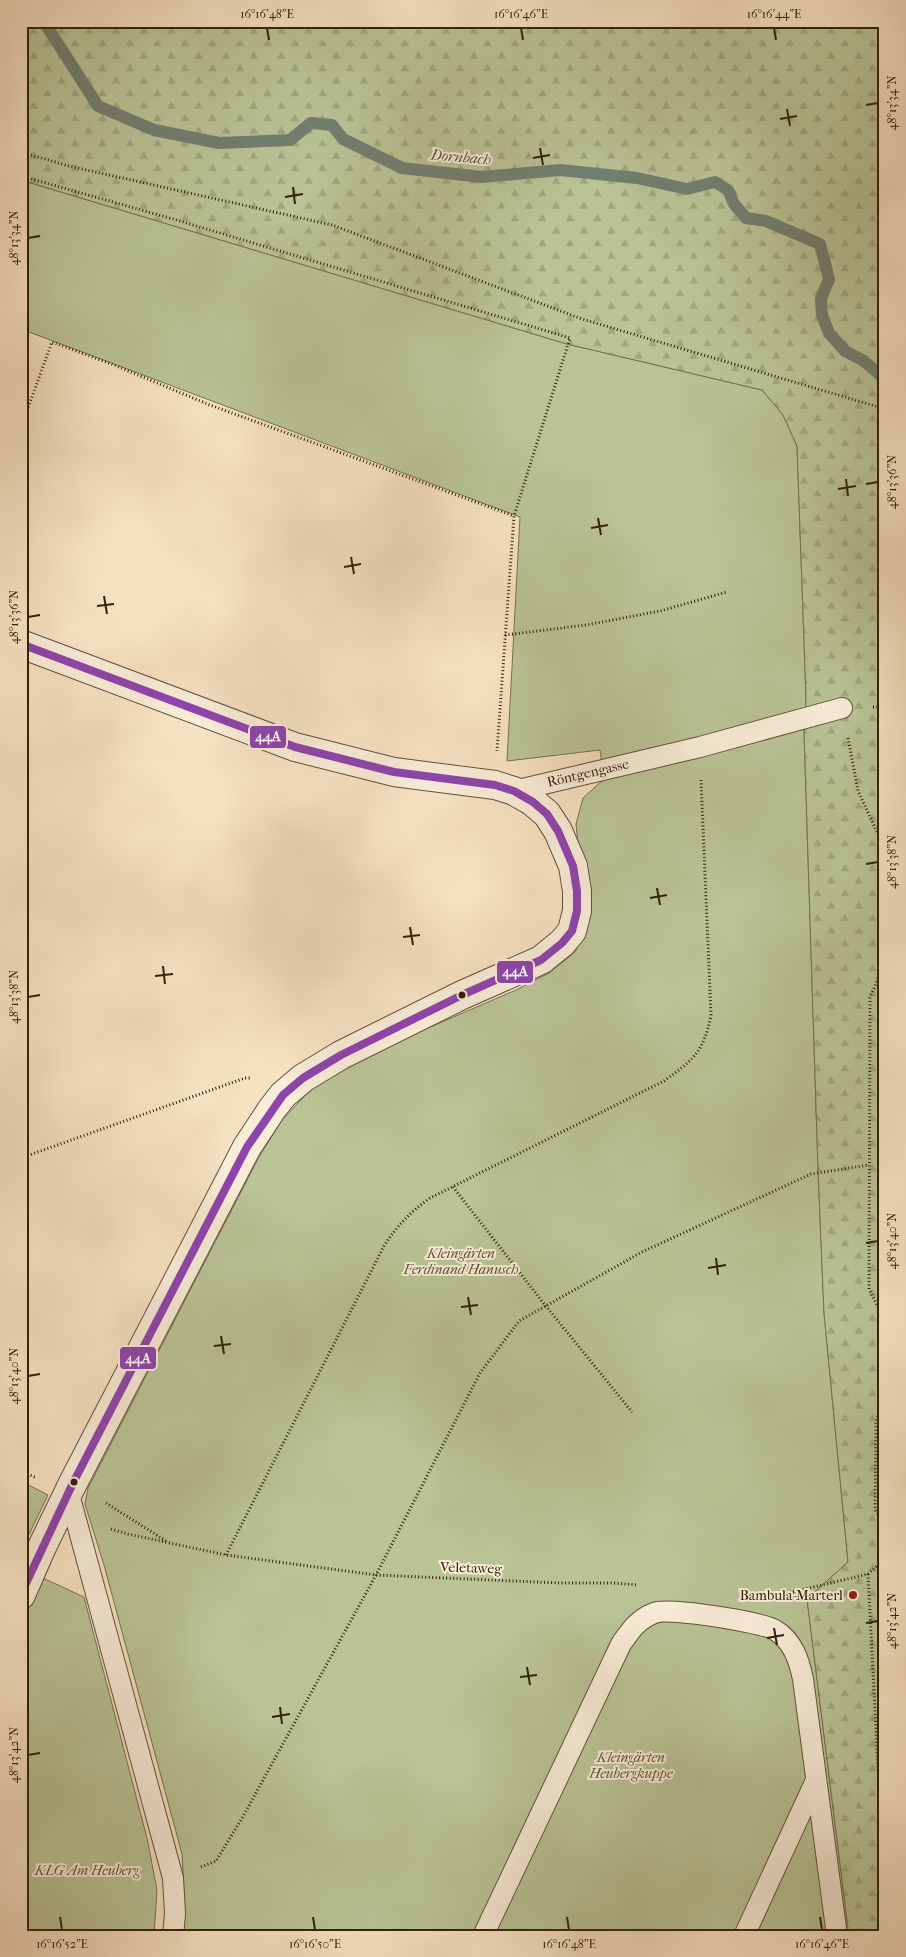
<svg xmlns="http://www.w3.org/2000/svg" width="906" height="1957" font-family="'IM FELL French Canon',serif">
	<defs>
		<pattern id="forest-firs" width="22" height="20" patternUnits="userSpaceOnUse" patternTransform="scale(1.25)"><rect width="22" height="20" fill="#b9c396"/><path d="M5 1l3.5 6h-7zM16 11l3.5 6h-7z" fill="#a0a780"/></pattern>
	</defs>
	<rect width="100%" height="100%" fill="#f6e1c3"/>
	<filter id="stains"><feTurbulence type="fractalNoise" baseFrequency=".004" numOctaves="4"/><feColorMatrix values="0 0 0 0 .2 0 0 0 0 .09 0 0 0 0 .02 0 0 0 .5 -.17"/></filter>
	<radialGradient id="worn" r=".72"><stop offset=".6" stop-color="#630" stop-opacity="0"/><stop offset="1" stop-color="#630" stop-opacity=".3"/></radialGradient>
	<g fill="#b9c396" stroke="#75724f">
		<path d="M21,180l546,164 195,46 21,25 14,31 9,252 -2,33 14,439 6,143 24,249 -41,37 42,337h-668l3,-45 -2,-37 -78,-289 -19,-61 3,-16 171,-331 23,-37 32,-34 42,-27 160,-69 33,-17 26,-21 11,-23 -10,-105 7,-26 21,-19 -4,-29 -93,11 13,-244 -499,-188z"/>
		<path d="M21,1481l27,14 -27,56z"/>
		<path d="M21,1568l63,29 63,241 10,52 -3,46h-133z"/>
	</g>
	<path fill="url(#forest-firs)" stroke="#75724f" d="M21,21h864v1915h-36l-42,-337 41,-37 -24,-249 -6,-143 -14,-439 2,-33 -9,-252 -14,-31 -21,-25 -195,-46 -546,-164z"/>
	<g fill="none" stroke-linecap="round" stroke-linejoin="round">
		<path stroke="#727f70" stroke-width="12" d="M39,21l7,4 52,81 56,24 65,13 71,-3 21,-17 21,2 11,14 59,29 80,9 78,-7 77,8 50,11 28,-7 13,8 6,14 12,14 20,3 54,23 9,35 -8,20 1,16 7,18 16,18 19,10 21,18"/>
		<defs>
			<g id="service">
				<path d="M514,791l186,-44 142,-39"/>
				<path d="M69,1494l104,384 2,36 -2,22"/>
				<path d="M483,1936l138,-292c10,-14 16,-24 33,-31 14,-6 107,9 121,17 18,11 24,30 28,49l34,257"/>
				<path d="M744,1936l72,-156"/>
			</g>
			<path id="minor" d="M21,644l274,103 99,25 101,13 19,6 19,11 14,12 11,17 15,35 4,25v20l-5,20 -10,12 -21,17 -79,35 -121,60 -38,23 -20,17 -11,14 -25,38 -174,336 -32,66 -20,46"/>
		</defs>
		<use href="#service" stroke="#625137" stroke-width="22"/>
		<use href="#minor" stroke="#625137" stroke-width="30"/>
		<g stroke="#312108" stroke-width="3" stroke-dasharray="1 2.5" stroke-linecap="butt">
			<path d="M21,152l48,14 263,59 250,94 303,90"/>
			<path d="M21,176l159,45 390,117 -56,178 -17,235"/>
			<path d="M21,427l31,-85 62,23 96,40 304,111"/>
			<path d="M505,635l81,-10 74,-14 67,-19"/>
			<path d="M873,707h12"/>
			<path d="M848,738l10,53 27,58"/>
			<path d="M885,962l-15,36 -1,291 16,32"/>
			<path d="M21,1158l224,-80h6"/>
			<path d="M453,1187l92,118 87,107"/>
			<path d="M885,1389l-9,34 -1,87 10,13"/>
			<path d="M21,1471l16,7"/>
			<path d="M106,1503l60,38"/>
			<path d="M111,1529l17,5 98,21 150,20 184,8h53l25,2"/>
			<path d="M226,1555l158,-309c13,-20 26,-34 46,-48l234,-117c29,-21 40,-29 47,-66l-10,-235"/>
			<path d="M868,1574l10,194 7,87"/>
			<path d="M776,1596l92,-22 17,-15"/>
			<path d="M201,1867l15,-6 25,-41 135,-245 104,-202 39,-52 123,-69 169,-78 58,-9"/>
		</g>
		<use href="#service" stroke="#f9ecd8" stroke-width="20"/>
		<use href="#minor" stroke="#f9ecd8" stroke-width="28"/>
		<defs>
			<path id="bus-1" d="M21,644l274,103 99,25 101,13 19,6 19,11 14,12 11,17 15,35 4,25v20l-5,20 -10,12 -21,17 -79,35 -121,60 -38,23 -20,17 -36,52 -174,336 -52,111"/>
		</defs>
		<use href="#bus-1" stroke="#f9ecd8" stroke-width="11"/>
		<use href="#bus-1" stroke="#8e44ad" stroke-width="8"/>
	</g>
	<path fill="none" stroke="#312108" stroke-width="2" d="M267,28l2,12M521,28l2,12M774,28l2,12M866,105l12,-2M787,109l3,17M780,119l17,-3M540,148l3,17M533,158l17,-3M293,187l2,17M285,197l18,-3M28,238l12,-2M846,479l2,17M866,484l12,-2M838,489l18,-3M598,518l3,17M591,528l17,-3M351,557l3,17M344,567l17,-3M104,596l3,18M97,606l17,-2M28,617l12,-2M866,864l12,-2M657,888l3,17M650,898l17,-3M410,927l3,18M403,937l17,-2M163,966l2,18M155,976l18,-2M28,997l12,-2M866,1243l12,-2M716,1258l2,17M708,1268l18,-3M468,1297l3,18M461,1307l17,-2M221,1336l3,18M214,1346l17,-2M28,1376l12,-2M866,1623l12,-2M774,1628l3,17M767,1638l17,-3M527,1667l3,18M520,1677l17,-2M280,1707l2,17M272,1717l18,-3M28,1755l12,-2M60,1917l2,13M313,1917l2,13M567,1917l2,13M820,1917l2,13"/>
	<g fill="#312108" stroke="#f9ecd8" stroke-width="2">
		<circle cx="462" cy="995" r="4.5"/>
		<circle cx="74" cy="1482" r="4.5"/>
	</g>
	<circle fill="#8f2418" stroke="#f9ecd8" stroke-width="2" cx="853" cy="1595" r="5"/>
	<g text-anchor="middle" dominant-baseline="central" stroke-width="4" stroke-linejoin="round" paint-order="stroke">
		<g font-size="14" fill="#312108" stroke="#f9ecd8">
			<text transform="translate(588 773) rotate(-13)">Röntgengasse</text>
			<text transform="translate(471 1568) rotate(2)">Veletaweg</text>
		</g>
		<g font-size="14" font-style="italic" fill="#5a5233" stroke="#f9ecd8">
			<text x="461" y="1253">Kleingärten<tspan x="461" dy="16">Ferdinand Hanusch</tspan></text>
			<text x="631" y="1757">Kleingärten<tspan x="631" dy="16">Heubergkuppe</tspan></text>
			<text x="87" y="1870">KLG Am Heuberg</text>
		</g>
		<g font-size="14" fill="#312108" stroke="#f9ecd8" text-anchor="end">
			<text x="843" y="1595">Bambula-Marterl</text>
		</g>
		<g font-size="15" font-style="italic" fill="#51503c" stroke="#f9ecd8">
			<text transform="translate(461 157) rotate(5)">Dornbach</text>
		</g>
	</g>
	<g stroke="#f9ecd8" stroke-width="2">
		<rect x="249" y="725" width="38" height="24" rx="5" fill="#8e44ad"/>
		<rect x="496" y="960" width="38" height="24" rx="5" fill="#8e44ad"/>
		<rect x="119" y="1346" width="38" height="24" rx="5" fill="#8e44ad"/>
	</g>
	<g font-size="14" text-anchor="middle" font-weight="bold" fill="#fff">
		<text x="268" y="741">44A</text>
		<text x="515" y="976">44A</text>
		<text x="138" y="1363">44A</text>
	</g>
	<rect width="906" height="1957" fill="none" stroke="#f6e1c3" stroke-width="55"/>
	<rect x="28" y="28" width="850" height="1902" fill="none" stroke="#312108" stroke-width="2"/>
	<g font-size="12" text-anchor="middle" fill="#312108">
		<text x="267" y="18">16°16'48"E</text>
		<text x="521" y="18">16°16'46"E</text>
		<text x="774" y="18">16°16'44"E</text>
		<text transform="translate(892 103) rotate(-90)" y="4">48°13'34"N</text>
		<text transform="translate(14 238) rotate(-90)" y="4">48°13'34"N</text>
		<text transform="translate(892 482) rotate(-90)" y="4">48°13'36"N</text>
		<text transform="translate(14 617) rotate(-90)" y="4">48°13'36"N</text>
		<text transform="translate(892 862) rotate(-90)" y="4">48°13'38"N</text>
		<text transform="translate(14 997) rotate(-90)" y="4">48°13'38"N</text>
		<text transform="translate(892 1241) rotate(-90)" y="4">48°13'40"N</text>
		<text transform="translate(14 1376) rotate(-90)" y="4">48°13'40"N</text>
		<text transform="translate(892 1621) rotate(-90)" y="4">48°13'42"N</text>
		<text transform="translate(14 1755) rotate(-90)" y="4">48°13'42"N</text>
		<text x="62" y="1948">16°16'52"E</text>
		<text x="315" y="1948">16°16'50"E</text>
		<text x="569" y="1948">16°16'48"E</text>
		<text x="822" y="1948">16°16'46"E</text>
	</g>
	<rect width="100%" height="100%" filter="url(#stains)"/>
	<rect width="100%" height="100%" fill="url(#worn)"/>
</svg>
